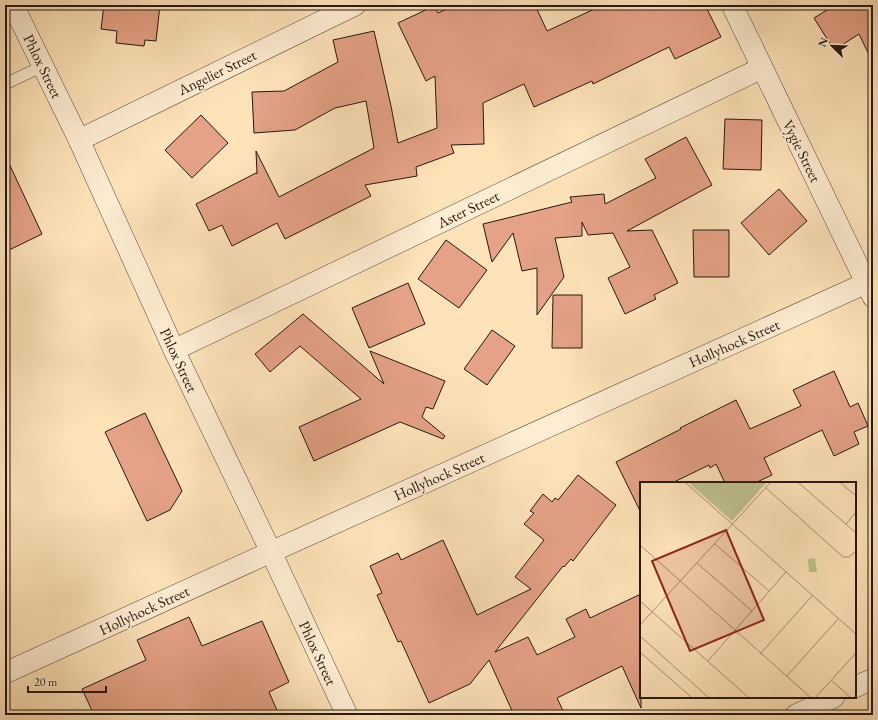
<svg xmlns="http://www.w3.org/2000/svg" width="878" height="720" font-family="'EB Garamond',serif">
	<rect width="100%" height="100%" fill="#fee3b9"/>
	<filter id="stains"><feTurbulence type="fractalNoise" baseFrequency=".005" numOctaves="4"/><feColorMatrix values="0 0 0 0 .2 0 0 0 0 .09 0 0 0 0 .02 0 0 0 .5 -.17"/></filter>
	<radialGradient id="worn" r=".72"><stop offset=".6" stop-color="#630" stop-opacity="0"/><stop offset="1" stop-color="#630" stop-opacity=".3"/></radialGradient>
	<g fill="#e5a286" stroke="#241812">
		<path d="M104,5h56l-4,36 -11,-1 -1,6 -28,-3 1,-12 -16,-2z"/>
		<path d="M455,5h80l12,26 56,-26h102l16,32 -46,22 -6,-12 -76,37 -1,-3 -58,26 -10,-23 -41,19 1,41 -33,1 3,8 -38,14 1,9 -52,9 6,11 -86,43 -8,-16 -45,23 -10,-21 -13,6 -13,-27 60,-31 1,1 -1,-23 23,46 95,-49 -8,-47 -31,7 -40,22 -41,3 -2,-41 32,-1 54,-29 -5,-22 41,-9 17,75 7,37 39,-15 -2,-52 -9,5 -28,-58 36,-17 4,7z"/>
		<path d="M835,5h38v58l-14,-29 -25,16 -20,-32z"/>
		<path d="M201,115l27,28 -36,35 -27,-28z"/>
		<path d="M725,119l37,1 -1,50 -38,-1z"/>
		<path d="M686,137l26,48 -85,46 25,-1 26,53 -24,12 2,4 -31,15 -17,-36 22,-11 -17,-34 -25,2 -6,-13v14l-27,2 9,39 -27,38v-47l-15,3 -9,-38 -21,29 -9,-38 89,-22 -2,-5 34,-3 1,10 51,-26 -11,-19z"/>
		<path d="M5,155l37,79 -37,18z"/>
		<path d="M779,189l28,32 -38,34 -28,-32z"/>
		<path d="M693,230h36v47h-35z"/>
		<path d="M446,240l41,30 -28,38 -41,-29z"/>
		<path d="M408,283l17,41 -56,24 -17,-40z"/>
		<path d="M553,295h29v53h-30z"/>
		<path d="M303,314l81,70 -14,-33 75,30 -12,28 -7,-2 -4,10 23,19 -2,3 -43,-17 -86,39 -15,-34 62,-28 -61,-53 -30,26 -15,-18z"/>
		<path d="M492,330l23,16 -28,39 -23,-16z"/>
		<path d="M834,371l16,36 8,-4 10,23 -14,6 5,12 -25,12 -12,-26 -58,28 8,17 -17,8h-30l-9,-19 -6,4 -1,-3 -37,18h-31v30l-25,-51 65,-33 -1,-1 56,-28 14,29 51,-23 -8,-16z"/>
		<path d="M145,413l37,78 -12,19 -23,11 -42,-89z"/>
		<path d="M578,475l38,30 -43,56 -2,-2 -7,8 -1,-1 -68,86 33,-15 9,18 38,-18 -9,-18 20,-10 4,9 51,-24v114l-19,-42 -65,32 8,17h-51l-25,-55 -19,24 -41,19 -28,-62 -3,1 -21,-47 5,-2 -12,-27 28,-13 3,7 42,-20 34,75 54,-26 -16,-12 29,-37 -20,-16 10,-11 -4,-2 13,-17 9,8 3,-4 3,2z"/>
		<path d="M189,617l13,29 60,-25 27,61 -20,10 10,23h-185l-12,-26 64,-29 -9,-20z"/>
	</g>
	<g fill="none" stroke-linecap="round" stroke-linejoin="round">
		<defs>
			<path id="service" d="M5,84l38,-18"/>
			<g id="minor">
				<path d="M13,5l66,135 95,210 97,202 76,163"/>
				<path d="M732,5l141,292"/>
				<path d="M79,140l276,-135"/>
				<path d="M174,350l588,-282"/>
				<path d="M5,673l266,-121 602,-272"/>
				<path d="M855,687l18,-8"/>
				<path d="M796,715l38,-18"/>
			</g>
		</defs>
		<use href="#service" stroke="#5a4b3c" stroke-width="12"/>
		<use href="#minor" stroke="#5a4b3c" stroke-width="22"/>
		<use href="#service" stroke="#feedd2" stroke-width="11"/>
		<use href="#minor" stroke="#feedd2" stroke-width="21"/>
	</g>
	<g text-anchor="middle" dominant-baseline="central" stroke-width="3.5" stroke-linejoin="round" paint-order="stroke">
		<g font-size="15" fill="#241812" stroke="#feedd2">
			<text transform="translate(43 66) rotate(64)">Phlox Street</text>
			<text transform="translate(217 72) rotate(-26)">Angelier Street</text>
			<text transform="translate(802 151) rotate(64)">Vygie Street</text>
			<text transform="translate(468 209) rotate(-26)">Aster Street</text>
			<text transform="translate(734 343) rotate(-24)">Hollyhock Street</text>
			<text transform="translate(179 360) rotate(65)">Phlox Street</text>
			<text transform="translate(439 476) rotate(-24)">Hollyhock Street</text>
			<text transform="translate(144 610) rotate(-25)">Hollyhock Street</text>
			<text transform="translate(318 653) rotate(65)">Phlox Street</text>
		</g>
	</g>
	<g transform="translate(640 482)">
		<rect width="216" height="216" fill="#fee3b9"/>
		<path d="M49,1h77l-34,38zM175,76l2,14h-8l-1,-13z" fill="#bfc490"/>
		<path fill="none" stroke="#a79276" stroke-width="1" d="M46,1l170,151M159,1l57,50M201,1l15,13M125,5l78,70h6l7,-6M206,42l10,-12M75,62l54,47M0,63l170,152M57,81l55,48M0,119l108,96M0,143l130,-142M0,154l68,61M0,170l51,45M120,172l52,-58M68,179l78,-89M146,195l53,-59M191,198l19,17M176,215l40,-44"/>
		<path fill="#8f2418" fill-opacity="0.15" stroke="#8f2418" stroke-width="2" d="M86,48l38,90 -74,31 -38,-90z"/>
		<rect width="216" height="216" fill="none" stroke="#241812" stroke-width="2"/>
	</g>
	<rect width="878" height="720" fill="none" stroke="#fee3b9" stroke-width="20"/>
	<rect x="6" y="6" width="866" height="708" fill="none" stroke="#241812" stroke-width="2"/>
	<rect x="10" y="10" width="858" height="700" fill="none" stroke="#241812"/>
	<g transform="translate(832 46) rotate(293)" stroke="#feedd2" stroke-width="3" paint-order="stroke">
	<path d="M0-3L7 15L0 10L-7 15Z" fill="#241812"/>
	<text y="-6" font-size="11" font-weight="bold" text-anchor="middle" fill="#241812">N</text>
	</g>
	<path d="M28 686v6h78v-6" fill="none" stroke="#241812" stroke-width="2"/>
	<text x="34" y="686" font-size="12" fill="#241812" stroke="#feedd2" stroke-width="3" paint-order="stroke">20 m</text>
	<rect width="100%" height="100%" filter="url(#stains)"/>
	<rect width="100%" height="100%" fill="url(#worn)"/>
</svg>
